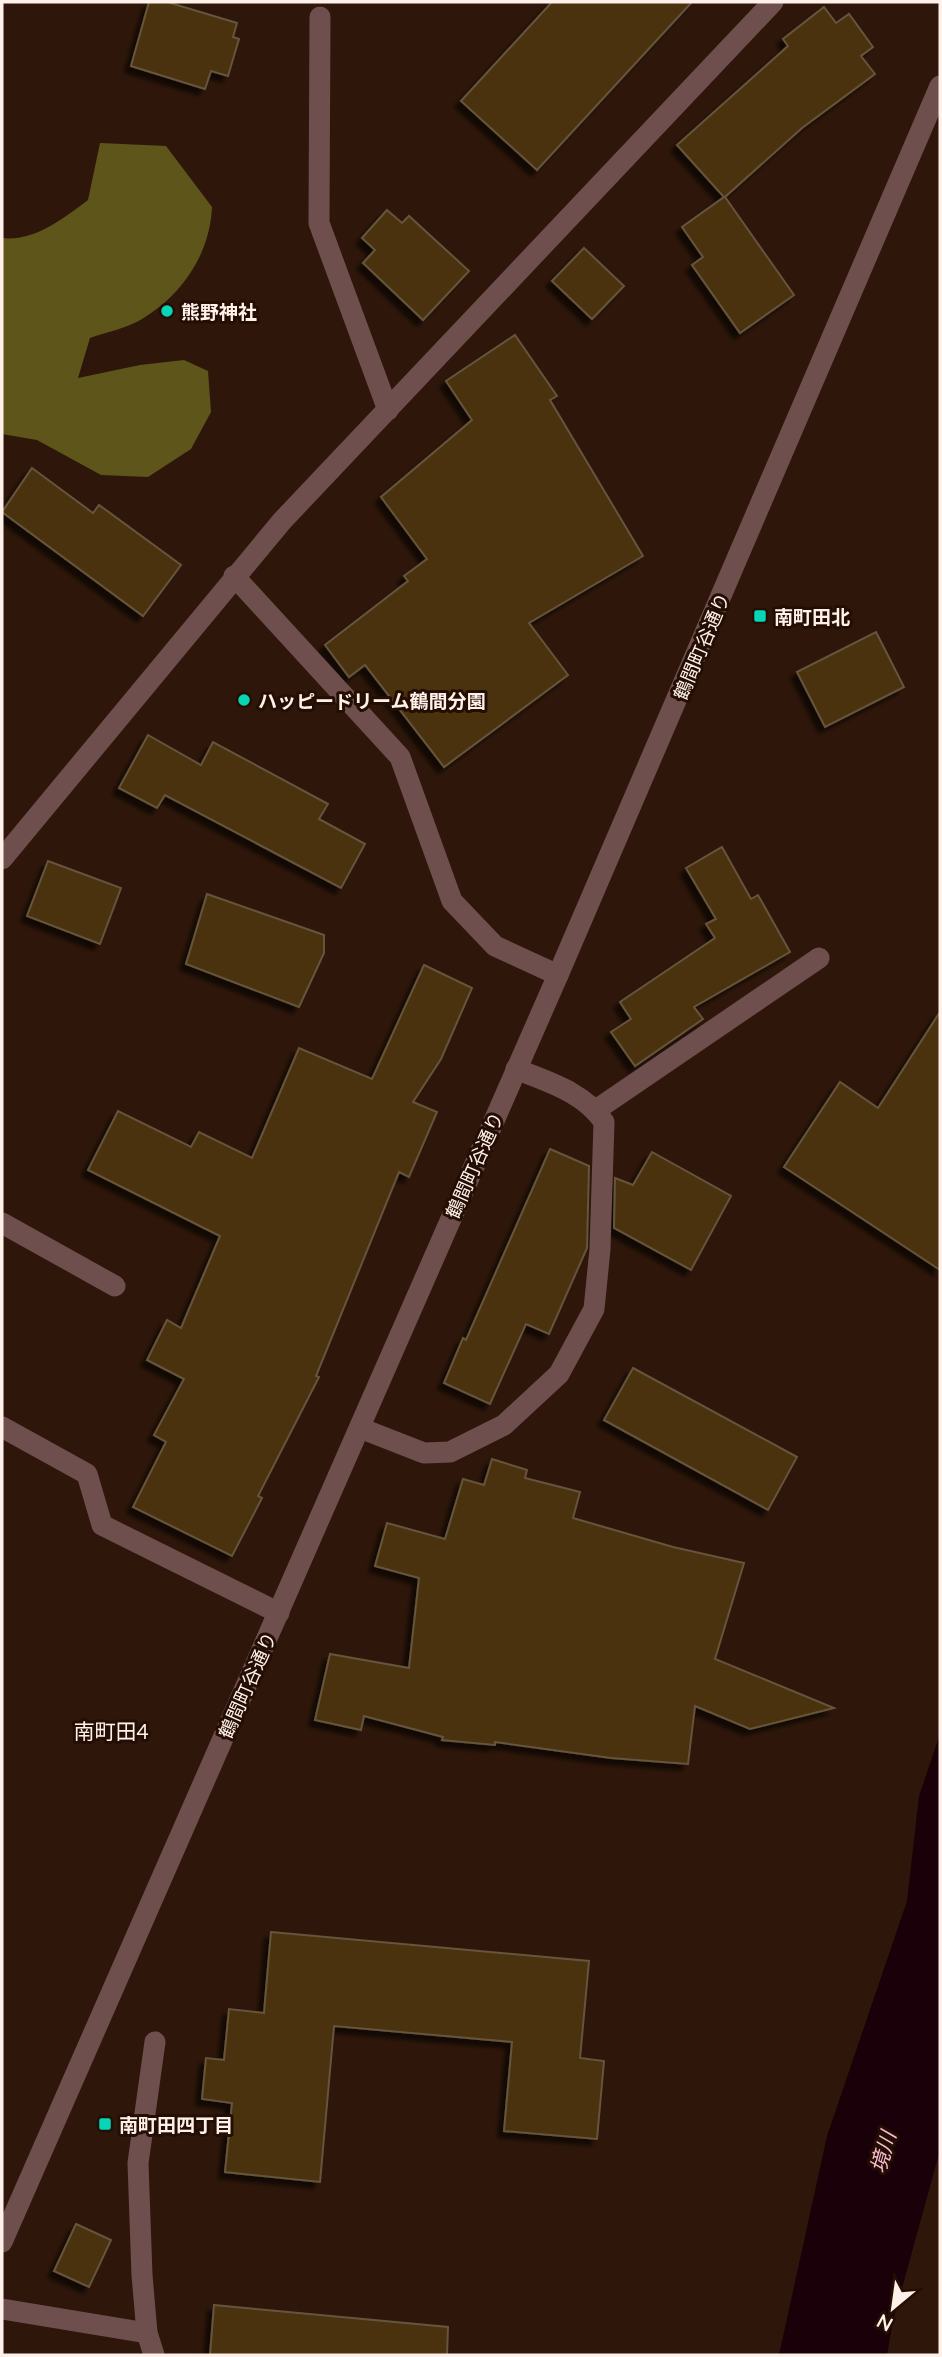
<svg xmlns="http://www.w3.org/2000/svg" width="942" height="2357" font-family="Lato,'Noto Sans JP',sans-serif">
	<defs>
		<filter id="shadow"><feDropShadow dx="-6" dy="6" stdDeviation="2" flood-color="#0009"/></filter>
	</defs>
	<rect width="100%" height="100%" fill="#2e170a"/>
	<path fill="#5e551b" d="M100,143l66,3 46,61c-2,47 -30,88 -70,112 -15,9 -35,13 -52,19l-12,40 62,-13 44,-5 24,11 3,41 -20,37 -43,28 -47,-2 -64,-35 -35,-6v-196c32,4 62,-20 86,-38z"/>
	<path fill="#190009" d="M940,1734v416l-47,171 -6,34h-108l48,-219 80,-235 12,-105z"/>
	<g fill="#483210" stroke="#66543c" stroke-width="2" filter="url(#shadow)">
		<path d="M149,2h18l70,21 -4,14 6,2 -11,37 -17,-5 -6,18 -74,-23z"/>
		<path d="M552,2h140l-155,168 -76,-69z"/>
		<path d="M824,7l12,16 13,-9 24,33 -12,9 14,18 -73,54 -77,69 69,98 -54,38 -48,-68 11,-8 -21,-30 42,-30 -47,-52 111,-99 -5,-7z"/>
		<path d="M387,210l15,13 7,-7 60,55 -46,49 -60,-57 12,-13 -13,-12z"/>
		<path d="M584,248l40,38 -32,33 -40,-38z"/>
		<path d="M515,335l42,61 -7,4 93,156 -114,67 39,52 -124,92 -79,-102 -16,12 -24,-32 83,-64 -4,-5 23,-17 -46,-62 91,-77 -26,-39z"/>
		<path d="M32,468l61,45 6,-8 82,60 -38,51 -141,-104z"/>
		<path d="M876,632l28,55 -79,40 -28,-55z"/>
		<path d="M148,735l53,30 12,-23 115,62 -9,15 46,25 -24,44 -176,-93 -8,13 -38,-20z"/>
		<path d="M722,847l29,52 7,-4 32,57 -96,55 9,12 -68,47 -24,-34 20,-13 -11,-17 95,-64 -9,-14 10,-5 -30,-51z"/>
		<path d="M48,861l73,27 -21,56 -73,-28z"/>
		<path d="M207,894l117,41v18l-25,54 -113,-43z"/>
		<path d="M424,965l48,23 -31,71 -28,43 24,10 -28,65 -10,-5 -83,204 3,1 -61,119 4,2 -30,58 -99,-49 33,-65 -12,-7 30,-56 -37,-19 20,-40 14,8 39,-92 -132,-66 30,-59 73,36 8,-15 53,26 47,-110 73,31z"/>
		<path d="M940,1012v258l-156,-103 56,-85 38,26z"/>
		<path d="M550,1149l39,17 -2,82 -38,86 -23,-10 -36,80 -46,-21 19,-45 3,2z"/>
		<path d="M652,1152l79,44 -40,74 -77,-42 1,-50 18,7z"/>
		<path d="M633,1368l164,89 -29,53 -164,-90z"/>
		<path d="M492,1459l35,11 -2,8 55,14 -7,26 100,29 71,16 -29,96 119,49 -84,21 -55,-23 -7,58 -77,-6 -116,-16v3l-53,-5 1,-3 -79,-21 -3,14 -46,-10 15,-66 79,14 10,-90 -44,-12 12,-43 58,16 18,-60 21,6z"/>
		<path d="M271,1932l318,29 -9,97 24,3 -7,78 -93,-8 8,-89 -178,-16 -14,156 -95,-10 7,-69 -30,-4 4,-41 18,2 5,-51 35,4z"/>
		<path d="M76,2224l35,16 -22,47 -35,-16z"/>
		<path d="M214,2305l234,22 -1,28h-237z"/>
	</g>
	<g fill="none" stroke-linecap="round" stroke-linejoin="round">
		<g stroke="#6f4f4d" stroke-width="21">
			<path d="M320,17l-1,206 69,187"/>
			<path d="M234,576l166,181 52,144 43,45 63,29"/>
			<path d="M2,859l280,-338 491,-519"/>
			<path d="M596,1110l223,-152"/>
			<path d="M2,1223l113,63"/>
			<path d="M2,1427l85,47 15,51 177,88"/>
			<path d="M360,1428l64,25 26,-1 54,-27 55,-51 35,-65 6,-60 4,-127c-20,-30 -56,-40 -88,-53"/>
			<path d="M2,2309l145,24"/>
			<path d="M154,2355l-7,-22 -5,-58 -4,-112 17,-121"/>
		</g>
		<path stroke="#6f4f4d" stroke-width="21" d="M2,2242l556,-1267 382,-889"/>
	</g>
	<g fill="#07d5b6" stroke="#240e03" stroke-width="2.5">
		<circle cx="167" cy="311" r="7"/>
		<rect x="753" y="609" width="14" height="14" rx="3.5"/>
		<circle cx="244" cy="700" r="7"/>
		<rect x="98" y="2117" width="14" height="14" rx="3.5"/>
	</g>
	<g text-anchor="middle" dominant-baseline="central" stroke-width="6" stroke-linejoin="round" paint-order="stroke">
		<g font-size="19" font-weight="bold" fill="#fff1ea" stroke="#240e03" text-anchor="start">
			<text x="181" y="311">熊野神社</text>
			<text x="774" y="616">南町田北</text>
			<text x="258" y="700">ハッピードリーム鶴間分園</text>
			<text x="119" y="2124">南町田四丁目</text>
		</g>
		<g font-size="19" fill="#fff1ea" stroke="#240e03">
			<text transform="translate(701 646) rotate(-67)">鶴間町谷通り</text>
			<text transform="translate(474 1165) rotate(-66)">鶴間町谷通り</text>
			<text transform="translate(247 1685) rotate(-66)">鶴間町谷通り</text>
		</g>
		<g font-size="21" fill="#fff1ea" stroke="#240e03">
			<text x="111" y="1730">南町田4</text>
		</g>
		<g font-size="21" font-style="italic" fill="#f9bbcf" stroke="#240e03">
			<text transform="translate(882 2152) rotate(-74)">境川</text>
		</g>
	</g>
	<rect width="942" height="2357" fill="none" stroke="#fff1ea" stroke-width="7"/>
	<g transform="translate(893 2308) rotate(209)" stroke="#240e03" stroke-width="5" paint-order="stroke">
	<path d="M0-5L12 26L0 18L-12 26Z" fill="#fff1ea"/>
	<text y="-10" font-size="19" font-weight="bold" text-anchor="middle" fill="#fff1ea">N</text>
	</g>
</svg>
